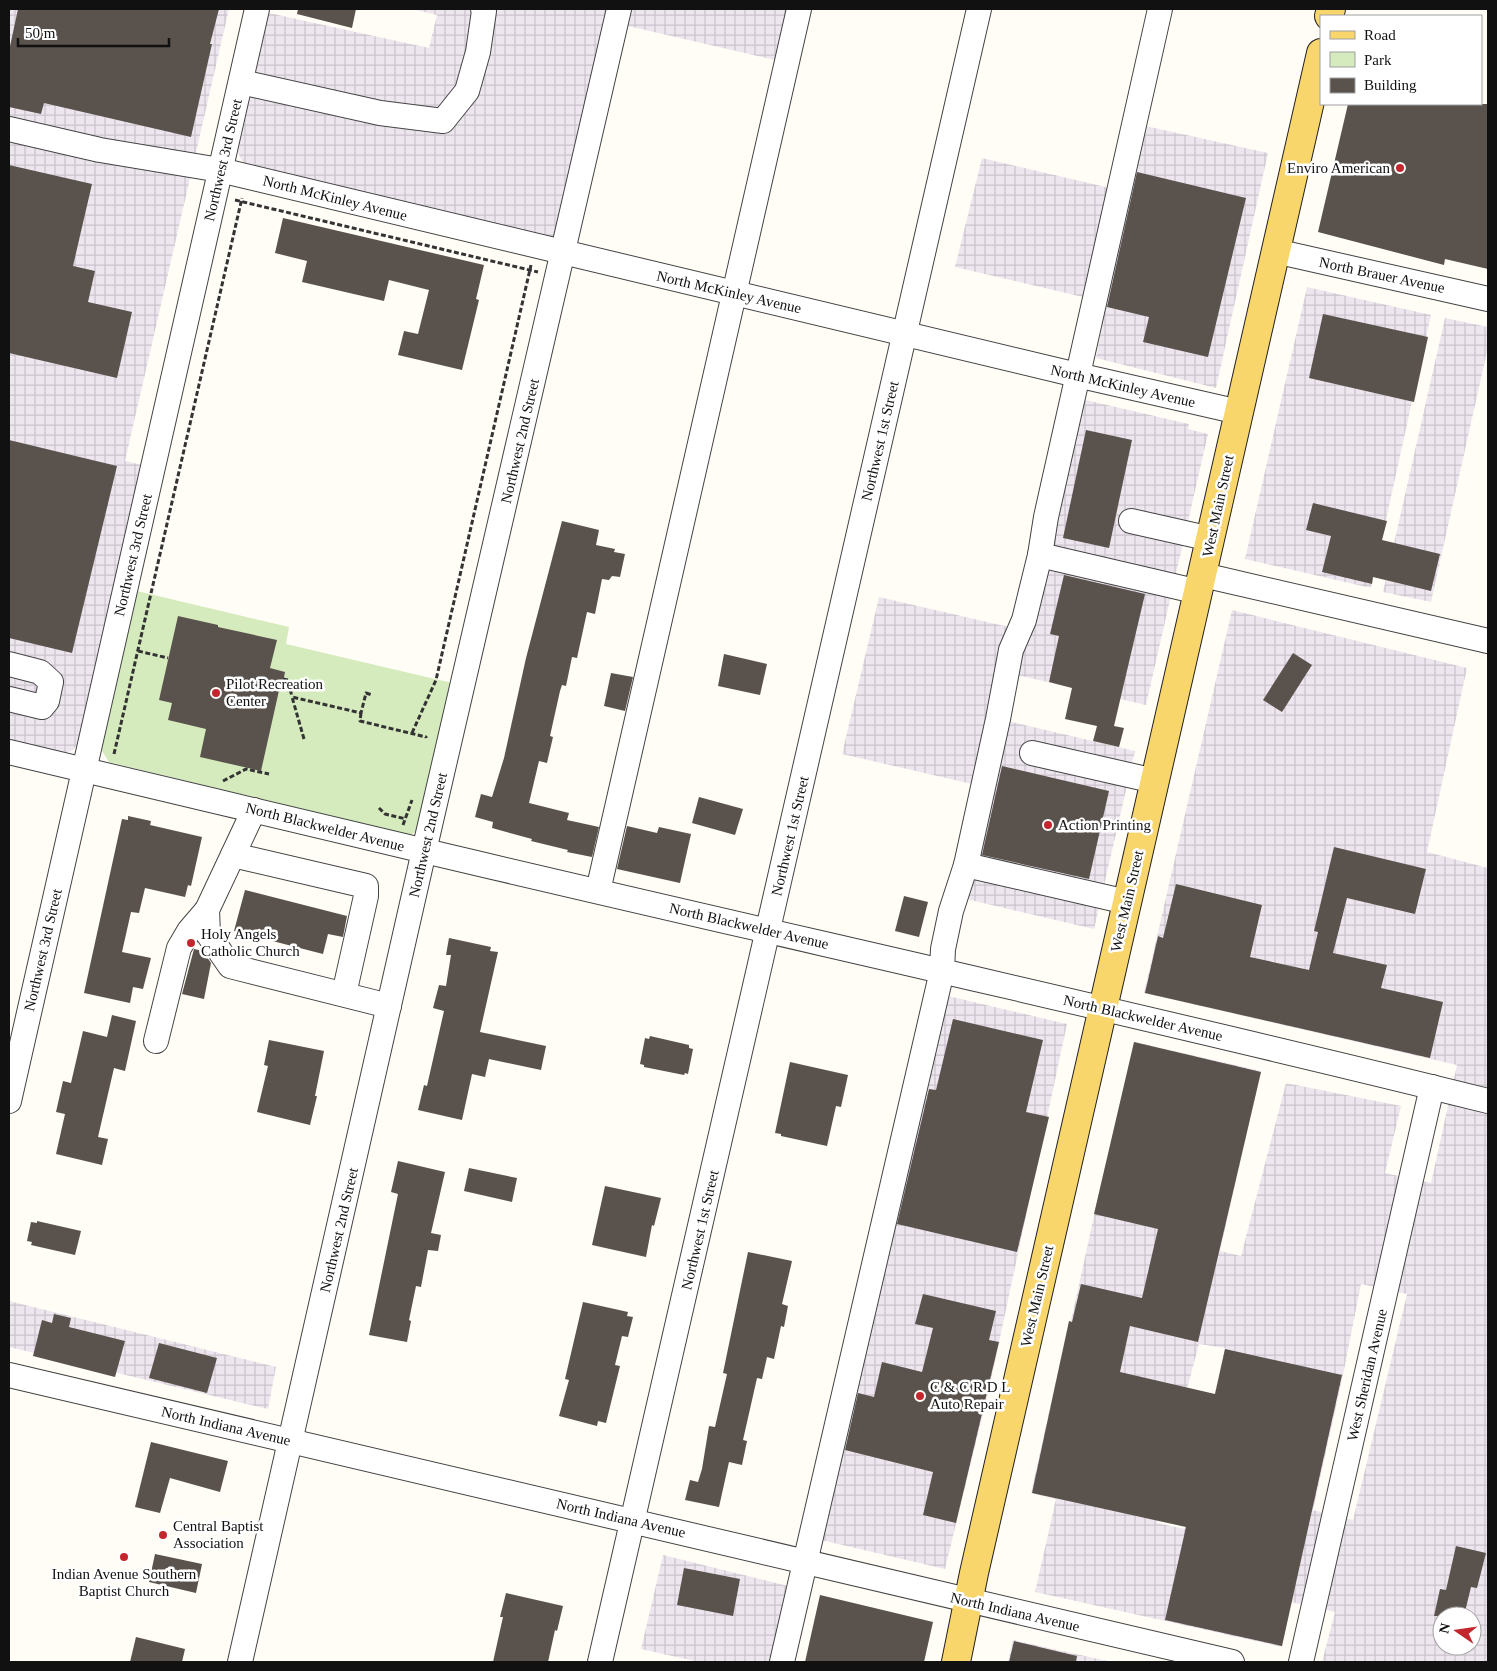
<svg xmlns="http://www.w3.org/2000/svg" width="1497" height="1671" font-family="Georgia,serif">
	<defs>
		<pattern id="industrial-grid" width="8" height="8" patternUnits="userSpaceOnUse" patternTransform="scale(1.25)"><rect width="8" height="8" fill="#eee6ef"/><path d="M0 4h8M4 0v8" fill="none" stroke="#cbc4cc"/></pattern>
	</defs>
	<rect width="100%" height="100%" fill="#fffdf5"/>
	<g fill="url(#industrial-grid)" fill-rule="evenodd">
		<path d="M9,9h220l-104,452 17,4 -65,280 -4,5 -5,2h-7l-52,-12z"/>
		<path d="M412,9h194l-51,224 -3,5 -307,-73 -4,-6 -3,-7 31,-139 160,35 8,-33z"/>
		<path d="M632,9h155l-12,51 -147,-34z"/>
		<path d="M1141,125l127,28 -52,235 -120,-30z"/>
		<path d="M982,158l128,30 -23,110 -132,-31z"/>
		<path d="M1307,287l124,28 -60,273 -126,-29z"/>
		<path d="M1445,318l43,9v20l-57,255 -48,-10z"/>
		<path d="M1077,398l112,26 -1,5 20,5 -62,271 -133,-31z"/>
		<path d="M879,597l130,30 -37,157 -130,-30z"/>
		<path d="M1232,610l235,58 -40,184 61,16v794h-166l13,-50 -44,-10 -9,45 -247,-55 21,-93 -25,-6 30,-135 12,-46 29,-133 33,-137 126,29 -41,180 21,5 45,-173 115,23 -16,67 46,10 26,-118 -313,-72zM1361,1284l46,10 -54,226 -40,-10 30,-135zM1199,1344l26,4 -40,181 -28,-6 30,-134zM1442,1616h30v30h-30z"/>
		<path d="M1003,720l132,31 -41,178 -132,-31z"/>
		<path d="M944,995l123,29 -78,365 -44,180 -124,-29z"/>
		<path d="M9,1301l267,66 -8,42 -259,-62z"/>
		<path d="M663,1555l125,31 -17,76h-72l-58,-13z"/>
		<path d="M1013,1640l99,22h-104z"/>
	</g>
	<path fill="#d5ebbd" d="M137,591l152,36 -3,17 166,39 -34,148 -8,4 -301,-73 -7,-11 1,-10z"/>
	<g fill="#5a524d">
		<path d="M18,9h201l-9,35h2l-21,93 -147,-34 -3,11 -32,-7v-56z"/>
		<path d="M298,9h58l-4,19 -55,-14z"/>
		<path d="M1348,104h140v165l-43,-10 -1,6 -126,-33z"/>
		<path d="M9,165l83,19 -19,82 22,5 -7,31 44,10 -15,66 -108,-25z"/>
		<path d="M1137,172l109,26 -38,159 -65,-15 6,-25 -42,-10z"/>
		<path d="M283,218l201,47 -8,34 3,1 -17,70 -64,-15 6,-24 14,3 11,-44 -40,-10 -5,21 -82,-19 5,-21 -32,-8z"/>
		<path d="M1323,314l105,23 -14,65 -105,-24z"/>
		<path d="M1086,430l46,10 -23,108 -46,-10z"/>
		<path d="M9,440l108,26 -45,187 -63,-15z"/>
		<path d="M1313,503l74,18 -5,19 58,14 -9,37 -58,-14 -1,7 -50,-12 9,-36 -25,-6z"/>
		<path d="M562,521l37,9 -3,15 19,4 -1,3 11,2 -5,23 -8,-1 -3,4 -7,-1 -7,35 -8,-2 -10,46 -5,-1 -6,29 -4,-1 -2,6 -10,45 3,1 -6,26 -8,-2 -10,42 40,10 -2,7 32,7 -7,30 -25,-5 1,-2 -37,-9 1,-2 -40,-11 1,-6 -18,-5 6,-23 11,3 12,-39 22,-100z"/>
		<path d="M1064,575l81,19 -31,132 10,2 -5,19 -26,-6 4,-15 -32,-7 7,-31 -23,-6 10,-46 -9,-2z"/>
		<path d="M178,616l40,9v2l59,13 -7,28 15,4 -3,15 -2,-1 -19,85 -61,-14 6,-28 -38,-9 4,-17 -13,-3z"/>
		<path d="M1293,653l19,12 -30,47 -19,-12z"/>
		<path d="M724,654l43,10 -7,31 -42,-9z"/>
		<path d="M611,673l22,4 -8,34 -21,-5z"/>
		<path d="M1002,766l107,25 -20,88 -107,-24z"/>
		<path d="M699,797l44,12 -8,26 -43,-12z"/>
		<path d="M128,816l23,5 -1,4 52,12 -11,49 -3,-1 -3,12 -40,-9 -6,25 -8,-1 -9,40 29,6 -8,31 -10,-2 -3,16 -46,-10 38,-174 6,1z"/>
		<path d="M627,826l30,7 2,-6 32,7 -11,49 -63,-14z"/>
		<path d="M1334,847l92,22 -11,45 -68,-16 -14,55 54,12 -6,23 62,14 -13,56 -285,-65 13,-57 5,2 13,-54 86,21 -12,52 59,13 9,-38 -4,-1z"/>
		<path d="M245,890l102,26 -4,21 -15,-3 -5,20 -89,-23z"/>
		<path d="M904,896l24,6 -9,35 -24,-6z"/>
		<path d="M449,938l42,9 -1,4 8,1 -18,80 66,14 -5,24 -52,-11 -4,18 -13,-3 -10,46 -44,-10 6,-25 3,1 17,-75 -11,-3 6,-23 7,1 5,-31h-5z"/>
		<path d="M194,949l9,2 8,12 -7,36 -22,-5z"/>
		<path d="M112,1015l24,6 -11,50 -11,-3 -16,69 10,2 -6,26 -46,-11 9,-40 -9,-2 7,-31 8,2 12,-52 24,6z"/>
		<path d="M953,1019l90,21 -17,72 23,5 -32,135 -120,-28 32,-135 7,1z"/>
		<path d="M650,1036l39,9v3l4,1 -5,25 -3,-1 -1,2 -40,-8v-2l-4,-1 5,-26 4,1z"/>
		<path d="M269,1040l55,11 -9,45h2l-7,29 -53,-13 11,-46 -4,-1z"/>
		<path d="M1134,1042l127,30 -63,270 -68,-16 -10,46 95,22 10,-45 117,26 -60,271 -117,-26 21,-93 -154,-34 37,-172 3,1 9,-38 61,14 16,-69 -64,-15z"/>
		<path d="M790,1062l58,13 -7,32 -5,-1 -9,40 -46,-10v-2l-6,-1z"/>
		<path d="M398,1161l47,11 -14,61 10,2 -3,16 -10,-1 -7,37 -5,-1 -7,34 2,1 -4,21 -38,-7 29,-141 -7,-2z"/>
		<path d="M469,1168l48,10 -5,24 -48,-11z"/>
		<path d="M605,1186l56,12 -7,28 -2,-1 -6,32 -54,-12z"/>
		<path d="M37,1221l44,10 -6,24 -44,-10 1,-3 -5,-1 4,-19 6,1z"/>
		<path d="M748,1252l44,9 -10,43 6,2 -4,21 -3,-1 -7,33 -7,-2 -5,22 -5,-1 -14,62 4,1 -5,24 -13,-3 -10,45 -34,-7 5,-20 8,2 4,-13 7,-43 6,1 12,-53 -4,-1z"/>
		<path d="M923,1294l73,17 -7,29 10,2 -43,181 -33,-8 10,-43 -88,-22 13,-57 16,4 8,-35 40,10 11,-44 -18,-4z"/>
		<path d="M583,1302l45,10 -1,4 6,1 -5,20 -6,-1 -7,29 5,1 -14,57 -8,-2 -1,5 -38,-10 10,-36 -4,-1z"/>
		<path d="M54,1314l17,4 -2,9 56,14 -10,36 -82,-21 9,-36 10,3z"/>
		<path d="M159,1343l58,15 -10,35 -58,-15z"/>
		<path d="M151,1442l77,19 -8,31 -50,-14 -10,35 -25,-6z"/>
		<path d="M1456,1546l30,7 -9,35 -6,-1 -7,29h-30l6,-27 6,1z"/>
		<path d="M155,1554l47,10 -6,29 -47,-11z"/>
		<path d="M684,1568l56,11 -7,37 -56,-11z"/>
		<path d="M506,1593l57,13 -6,25 -2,-1 -7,32h-55l10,-45h-3z"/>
		<path d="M820,1595l113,27 -9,40h-119z"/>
		<path d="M136,1637l49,12 -3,13h-52z"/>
		<path d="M1014,1641l63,15 -1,6h-67z"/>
	</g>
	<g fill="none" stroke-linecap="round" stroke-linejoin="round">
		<defs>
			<g id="minor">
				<path d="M241,82l139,31 63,8 24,-30 11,-39 6,-41 -1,-2"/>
				<path d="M9,129l91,21 120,20 857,205 162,37"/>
				<path d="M1275,251l213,48"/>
				<path d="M1131,521l80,18"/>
				<path d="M1040,555l159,37"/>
				<path d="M1203,575l285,66"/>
				<path d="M9,664l31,8 11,10 -4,19 -5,6 -33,-8"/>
				<path d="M9,752c139,32 277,67 416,99 354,84 710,162 1063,250"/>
				<path d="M1032,753l123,28"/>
				<path d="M254,810l-47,100 1,24 22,32 159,40"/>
				<path d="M233,855l133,31v10l-22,98"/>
				<path d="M966,865l161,37"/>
				<path d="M598,891l201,-882"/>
				<path d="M156,1041l23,-93 10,-17 18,-21"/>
				<path d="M9,1101l248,-1092"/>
				<path d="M9,1375l1223,287"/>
				<path d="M240,1662l184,-811 195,-842"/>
				<path d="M600,1662l379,-1653"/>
				<path d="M782,1662l160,-691 1,-22 8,-38 15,-46 32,-146 13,-69 13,-30 16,-65 6,-38 114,-508"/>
				<path d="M1301,1662l131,-575"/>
			</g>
			<g id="major">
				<path d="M1329,16l2,-7"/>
				<path d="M956,1662l18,-89 347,-1520"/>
			</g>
		</defs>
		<use href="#minor" stroke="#444" stroke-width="26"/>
		<use href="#major" stroke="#222" stroke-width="30"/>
		<g stroke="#333" stroke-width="3" stroke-dasharray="5 2.5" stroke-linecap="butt">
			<path d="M235,200l303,72"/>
			<path d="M138,651l30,7"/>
			<path d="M283,679l5,1 4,17"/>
			<path d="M361,713l-1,8 66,16v1"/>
			<path d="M412,733l24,-53 95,-415"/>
			<path d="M304,739l-12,-42 69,16 5,-20 6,2"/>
			<path d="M114,754l128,-556"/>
			<path d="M223,781l23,-12 23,5"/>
			<path d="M379,808l6,6 21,5"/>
			<path d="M403,825l9,-25"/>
		</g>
		<use href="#minor" stroke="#fff" stroke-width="24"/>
		<use href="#major" stroke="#f9d66b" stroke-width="28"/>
	</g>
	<g fill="#c4262e" stroke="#fff" stroke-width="2">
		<circle cx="1400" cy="168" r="5"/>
		<circle cx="216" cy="693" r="5"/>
		<circle cx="1048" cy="825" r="5"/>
		<circle cx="191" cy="943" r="5"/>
		<circle cx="920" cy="1396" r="5"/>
		<circle cx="163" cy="1535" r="5"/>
		<circle cx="124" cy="1557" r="5"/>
	</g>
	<g text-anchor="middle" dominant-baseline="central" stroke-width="5" stroke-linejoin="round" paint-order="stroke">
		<g font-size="15" fill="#111" stroke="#fff">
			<text transform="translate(223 160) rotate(-77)">Northwest 3rd Street</text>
			<text transform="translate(335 198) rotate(14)">North McKinley Avenue</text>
			<text transform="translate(1382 275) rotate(12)">North Brauer Avenue</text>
			<text transform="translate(729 292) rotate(13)">North McKinley Avenue</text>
			<text transform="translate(1123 386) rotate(13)">North McKinley Avenue</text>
			<text transform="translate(520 441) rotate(-77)">Northwest 2nd Street</text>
			<text transform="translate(880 441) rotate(-77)">Northwest 1st Street</text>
			<text transform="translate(1218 506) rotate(-78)">West Main Street</text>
			<text transform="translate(133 555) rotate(-77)">Northwest 3rd Street</text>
			<text transform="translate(325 827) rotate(14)">North Blackwelder Avenue</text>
			<text transform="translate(428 835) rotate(-77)">Northwest 2nd Street</text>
			<text transform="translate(790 836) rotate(-77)">Northwest 1st Street</text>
			<text transform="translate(1127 901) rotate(-77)">West Main Street</text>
			<text transform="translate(749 926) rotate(13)">North Blackwelder Avenue</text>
			<text transform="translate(43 950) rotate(-77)">Northwest 3rd Street</text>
			<text transform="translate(1143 1018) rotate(13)">North Blackwelder Avenue</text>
			<text transform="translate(339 1230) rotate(-77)">Northwest 2nd Street</text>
			<text transform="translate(700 1230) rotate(-77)">Northwest 1st Street</text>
			<text transform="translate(1037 1296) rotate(-77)">West Main Street</text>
			<text transform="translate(1367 1375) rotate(-77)">West Sheridan Avenue</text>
			<text transform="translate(226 1426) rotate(13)">North Indiana Avenue</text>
			<text transform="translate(621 1518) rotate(13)">North Indiana Avenue</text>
			<text transform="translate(1015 1612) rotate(13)">North Indiana Avenue</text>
		</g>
		<g font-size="15" fill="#111" stroke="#fff" text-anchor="start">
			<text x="1390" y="168" text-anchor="end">Enviro American</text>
			<text x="226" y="684">Pilot Recreation<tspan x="226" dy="17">Center</tspan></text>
			<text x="1058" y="825">Action Printing</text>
			<text x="201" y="934">Holy Angels<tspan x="201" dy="17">Catholic Church</tspan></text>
			<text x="930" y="1387">C &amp; C R D L<tspan x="930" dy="17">Auto Repair</tspan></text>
			<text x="173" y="1526">Central Baptist<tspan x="173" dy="17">Association</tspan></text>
			<text x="124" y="1574" text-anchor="middle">Indian Avenue Southern<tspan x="124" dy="17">Baptist Church</tspan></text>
		</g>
	</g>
	<rect width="1497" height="1671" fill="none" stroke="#111111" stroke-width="20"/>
	<rect x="1320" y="15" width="162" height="90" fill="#ffffff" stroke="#a0a0a0"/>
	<rect x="1330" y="31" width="25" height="8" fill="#f9d66b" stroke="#a0a0a0"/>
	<text x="1364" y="40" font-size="15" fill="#111111">Road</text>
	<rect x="1330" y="52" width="25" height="15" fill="#d5ebbd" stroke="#a0a0a0"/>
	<text x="1364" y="65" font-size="15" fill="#111111">Park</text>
	<rect x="1330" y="78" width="25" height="15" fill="#5a524d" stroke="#a0a0a0"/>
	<text x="1364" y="90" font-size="15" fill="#111111">Building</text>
	<g transform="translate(1457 1631) rotate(283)"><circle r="24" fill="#ffffff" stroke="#a0a0a0"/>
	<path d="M0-4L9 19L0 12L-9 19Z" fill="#c4262e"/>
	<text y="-8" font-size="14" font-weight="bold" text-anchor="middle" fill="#111111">N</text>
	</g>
	<path d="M18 38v8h151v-8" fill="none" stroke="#111111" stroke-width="2.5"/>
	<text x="25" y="38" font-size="15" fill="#111111" stroke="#ffffff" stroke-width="4" paint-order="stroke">50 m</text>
</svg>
